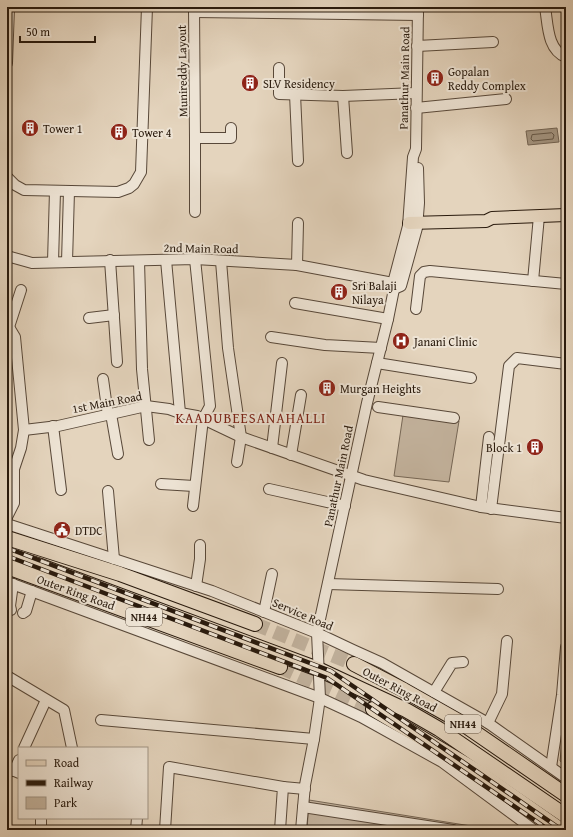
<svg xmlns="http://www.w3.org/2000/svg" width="573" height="837" font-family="'Gentium Book Plus',serif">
	<rect width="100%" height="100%" fill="#e4d4bd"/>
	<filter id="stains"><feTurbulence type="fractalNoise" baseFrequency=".005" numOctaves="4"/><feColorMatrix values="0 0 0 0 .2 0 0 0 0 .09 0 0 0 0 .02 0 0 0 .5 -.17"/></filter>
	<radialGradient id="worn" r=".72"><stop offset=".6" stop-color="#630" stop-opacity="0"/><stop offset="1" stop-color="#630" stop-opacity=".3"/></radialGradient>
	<g fill="#c4b49f" stroke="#766756">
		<path d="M403,415l56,6 -10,61 -55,-6z"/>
		<path d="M566,702v63l-6,-4z"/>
		<path d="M309,800l187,30h-189z"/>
	</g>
	<path fill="#a49581" stroke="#736453" d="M557,128l2,14 -31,3 -2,-14z"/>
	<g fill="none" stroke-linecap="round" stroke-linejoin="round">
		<path stroke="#665847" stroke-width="1" d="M552,133l2,2 -1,4 -20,2 -2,-2 1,-4z"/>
		<g stroke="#bfaf9a" stroke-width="14" stroke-dasharray="14 7" stroke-linecap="butt">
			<path d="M255,624l99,40"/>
			<path d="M280,667l93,42"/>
		</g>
		<defs>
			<g id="minor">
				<path d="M194,7l1,131"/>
				<path d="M545,7c3,17 2,43 21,50"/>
				<path d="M194,12l224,3"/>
				<path d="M417,46l76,-4"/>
				<path d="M7,63l2,-56"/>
				<path d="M279,68v26l64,2 73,-3"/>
				<path d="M295,94l3,67"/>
				<path d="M343,96l4,57"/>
				<path d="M416,108l90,-9"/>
				<path d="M7,177l8,8 9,5 94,2 11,-4 5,-4 7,-12 6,-165"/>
				<path d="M195,212v-74h36v-10"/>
				<path d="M7,256l25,7 163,-4 102,6 96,18"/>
				<path d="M110,260l7,102"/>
				<path d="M166,260l14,153"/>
				<path d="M139,261l3,108 7,71"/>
				<path d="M221,261l7,87 13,89 -4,25"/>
				<path d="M53,262l2,-71"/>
				<path d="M67,262l2,-71"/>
				<path d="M297,265l1,-42"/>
				<path d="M533,281l6,-65"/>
				<path d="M394,289l7,-3 16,-58 2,-25 -1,-35"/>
				<path d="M295,303l93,16"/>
				<path d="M416,309l4,-33 4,-4 6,-1 136,13"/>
				<path d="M89,318l25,-3"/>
				<path d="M7,326l2,1 6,10 9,93 -3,18 -7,21v34l-7,14"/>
				<path d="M9,327l12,-37"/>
				<path d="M271,337l54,8 56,3"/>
				<path d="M377,363l94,15"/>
				<path d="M103,379l5,36"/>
				<path d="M378,407l76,11"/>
				<path d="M111,414l7,40"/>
				<path d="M53,426l8,64"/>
				<path d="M24,430l34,-4 88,-20 23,3 11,4 17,3 44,21 123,43 117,27 85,11"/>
				<path d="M272,448l10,-85"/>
				<path d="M291,455l10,-60"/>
				<path d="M161,484l33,2"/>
				<path d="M269,489l76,17"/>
				<path d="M108,491l6,68"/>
				<path d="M193,506l10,-87 7,-13 -15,-147"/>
				<path d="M481,507l8,-70"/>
				<path d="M491,509l18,-143 8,-8 49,6"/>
				<path d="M7,524l205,67 105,42 36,17 29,13 106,60 78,55"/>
				<path d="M7,582l313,116 41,19 81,45 92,68"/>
				<path d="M328,584l170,5"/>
				<path d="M196,586l4,-27v-14"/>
				<path d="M11,610l-1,-4 3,-22"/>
				<path d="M264,612l8,-38"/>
				<path d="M23,613l3,-2 6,-20"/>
				<path d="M7,676l57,34 8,38"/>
				<path d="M434,692l18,-29 11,-1"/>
				<path d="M101,720l213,19"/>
				<path d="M488,723l14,-29 5,-53"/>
				<path d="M24,748l22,-48"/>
				<path d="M551,767l11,-72 4,-48"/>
				<path d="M7,768l12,5"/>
				<path d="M14,771l5,-11"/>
				<path d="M283,787l22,2"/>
				<path d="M303,807l150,23"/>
				<path d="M41,830v-12"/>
				<path d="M136,830l1,-12"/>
				<path d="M165,830l4,-63 114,20 -3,43"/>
				<path d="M301,830l4,-45 9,-46 6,-41 -3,-65 50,-230 21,-84 6,-30 -1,-6 15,-57 5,-69 3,-8 2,-142"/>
			</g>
			<path id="major" d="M409,223l77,-2 6,-3 74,-3"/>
			<g id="highway">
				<path d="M7,538l113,36 135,50"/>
				<path d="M7,555l31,10 280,104 88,41 33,19 127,87"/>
				<path d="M7,567l273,100"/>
				<path d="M354,664l50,26 53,30 109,75"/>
				<path d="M373,709l104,62 84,59"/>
			</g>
		</defs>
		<use href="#minor" stroke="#584839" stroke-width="12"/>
		<use href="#major" stroke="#291a0d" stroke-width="14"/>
		<use href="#highway" stroke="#291a0d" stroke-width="16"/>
		<use href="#minor" stroke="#ede3d4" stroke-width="10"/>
		<use href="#major" stroke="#e4d4bd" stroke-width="12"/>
		<use href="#highway" stroke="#e4d4bd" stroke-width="14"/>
		<defs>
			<g id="rail">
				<path d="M7,548l324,123 231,159"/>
				<path d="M7,556l320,122 222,152"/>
			</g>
		</defs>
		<use href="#rail" stroke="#291a0d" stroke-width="4.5"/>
		<use href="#rail" stroke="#ede3d4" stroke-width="3" stroke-dasharray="9" stroke-linecap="butt"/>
	</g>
	<defs>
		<symbol id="building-disc" viewBox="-11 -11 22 22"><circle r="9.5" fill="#8f2418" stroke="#ede3d4"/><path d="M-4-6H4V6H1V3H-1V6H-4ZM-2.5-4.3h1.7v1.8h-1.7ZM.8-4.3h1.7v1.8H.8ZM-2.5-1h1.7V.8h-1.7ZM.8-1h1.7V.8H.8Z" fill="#fff"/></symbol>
		<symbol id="hospital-disc" viewBox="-11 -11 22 22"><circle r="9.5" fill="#8f2418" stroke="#ede3d4"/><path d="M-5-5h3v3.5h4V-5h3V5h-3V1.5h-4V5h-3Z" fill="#fff"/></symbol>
		<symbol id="civic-disc" viewBox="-11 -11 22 22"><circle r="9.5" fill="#8f2418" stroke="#ede3d4"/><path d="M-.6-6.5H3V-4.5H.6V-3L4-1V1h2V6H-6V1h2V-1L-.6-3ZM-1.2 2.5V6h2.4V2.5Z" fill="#fff"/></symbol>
	</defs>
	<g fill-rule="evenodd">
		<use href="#building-disc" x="425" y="68" width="20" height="20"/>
		<use href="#building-disc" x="240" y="73" width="20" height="20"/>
		<use href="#building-disc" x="20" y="118" width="20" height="20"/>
		<use href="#building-disc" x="109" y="122" width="20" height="20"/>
		<use href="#building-disc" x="329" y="282" width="20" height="20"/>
		<use href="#hospital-disc" x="391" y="331" width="20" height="20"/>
		<use href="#building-disc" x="317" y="378" width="20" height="20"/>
		<use href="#building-disc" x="525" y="437" width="20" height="20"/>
		<use href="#civic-disc" x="52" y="520" width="20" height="20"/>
	</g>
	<g text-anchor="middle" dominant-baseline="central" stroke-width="4" stroke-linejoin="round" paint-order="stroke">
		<g fill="#ede3d4" stroke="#645649" stroke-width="1">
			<rect x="126" y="608" width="36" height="18" rx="3"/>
			<rect x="445" y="715" width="36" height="18" rx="3"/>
		</g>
		<g font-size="11" font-weight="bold" fill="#291a0d">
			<text x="144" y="617">NH44</text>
			<text x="463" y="724">NH44</text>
		</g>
		<g font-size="12" fill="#291a0d" stroke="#ede3d4">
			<text transform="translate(182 71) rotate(-91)">Munireddy Layout</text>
			<text transform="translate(404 78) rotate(-89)">Panathur Main Road</text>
			<text transform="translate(201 248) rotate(1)">2nd Main Road</text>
			<text transform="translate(107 402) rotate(-11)">1st Main Road</text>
			<text transform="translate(338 476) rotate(-78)">Panathur Main Road</text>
			<text transform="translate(76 592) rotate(20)">Outer Ring Road</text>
			<text transform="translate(303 614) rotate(23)">Service Road</text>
			<text transform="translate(400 689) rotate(28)">Outer Ring Road</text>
		</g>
		<g font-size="12" fill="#291a0d" stroke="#ede3d4" text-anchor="start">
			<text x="448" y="71">Gopalan<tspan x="448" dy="14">Reddy Complex</tspan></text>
			<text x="263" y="83">SLV Residency</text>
			<text x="43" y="128">Tower 1</text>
			<text x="132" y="132">Tower 4</text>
			<text x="352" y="285">Sri Balaji<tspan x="352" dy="14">Nilaya</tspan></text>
			<text x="414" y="341">Janani Clinic</text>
			<text x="340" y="388">Murgan Heights</text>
			<text x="522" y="447" text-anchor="end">Block 1</text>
			<text x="75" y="530">DTDC</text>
		</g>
		<g font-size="14" letter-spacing="1" fill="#7a1f14" stroke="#ede3d4">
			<text x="251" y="418">KAADUBEESANAHALLI</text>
		</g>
	</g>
	<rect width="573" height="837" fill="none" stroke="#e4d4bd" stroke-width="24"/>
	<rect x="8" y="8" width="557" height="821" fill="none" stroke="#291a0d" stroke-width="2"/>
	<rect x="12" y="12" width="549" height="813" fill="none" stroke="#291a0d"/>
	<rect x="18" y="747" width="130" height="72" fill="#ede3d4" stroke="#9f9384"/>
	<rect x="26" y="760" width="20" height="6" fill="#e4d4bd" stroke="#9f9384"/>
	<text x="54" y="767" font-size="12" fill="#291a0d">Road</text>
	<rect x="26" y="780" width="20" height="6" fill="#291a0d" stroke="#9f9384"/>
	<text x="54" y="787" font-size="12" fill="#291a0d">Railway</text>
	<rect x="26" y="797" width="20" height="12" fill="#c4b49f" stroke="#9f9384"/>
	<text x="54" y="807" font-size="12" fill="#291a0d">Park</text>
	<path d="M20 36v6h75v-6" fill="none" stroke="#291a0d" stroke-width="2"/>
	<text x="26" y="36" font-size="12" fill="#291a0d" stroke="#ede3d4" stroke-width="3" paint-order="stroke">50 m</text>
	<rect width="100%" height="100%" filter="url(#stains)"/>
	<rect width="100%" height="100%" fill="url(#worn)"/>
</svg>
